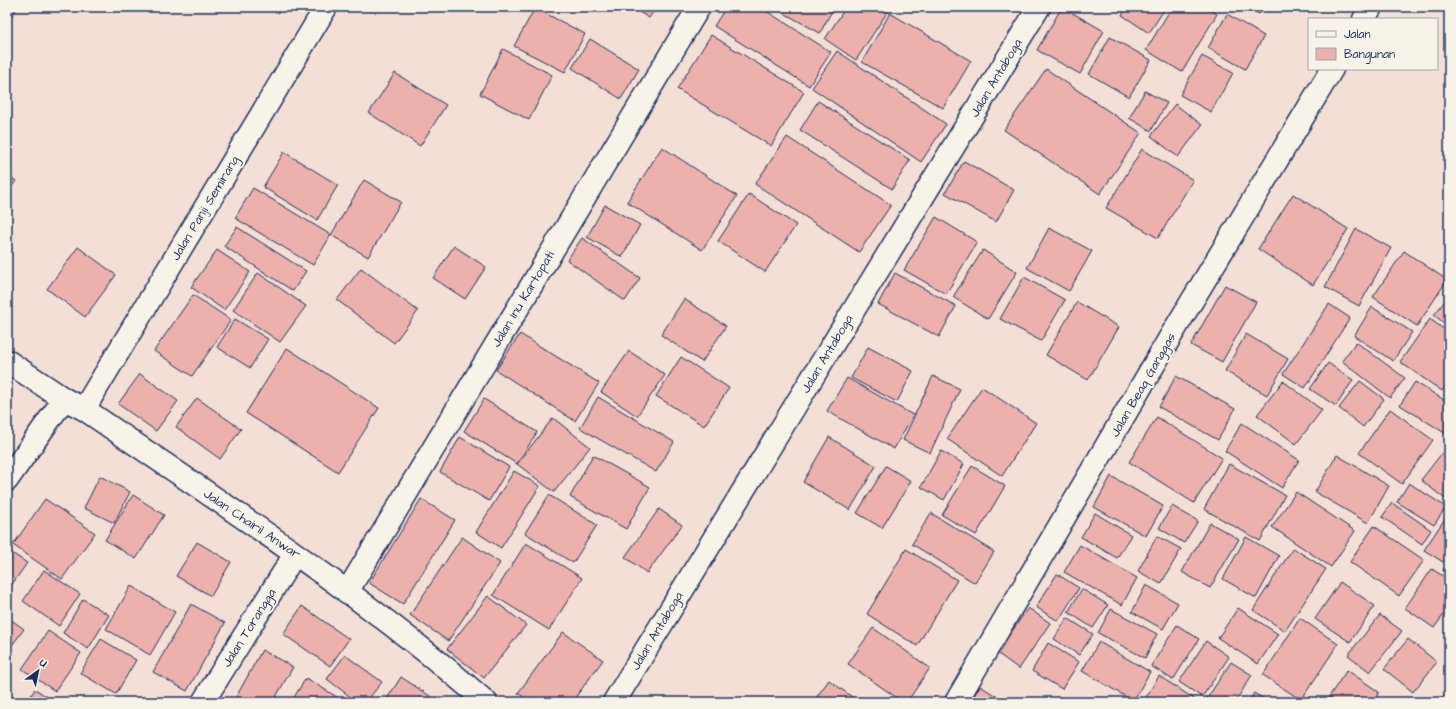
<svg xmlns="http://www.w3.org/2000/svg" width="1456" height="709" font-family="'Architects Daughter',sans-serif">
	<rect width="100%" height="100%" fill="#f4dfd6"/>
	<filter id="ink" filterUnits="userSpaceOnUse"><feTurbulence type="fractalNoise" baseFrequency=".025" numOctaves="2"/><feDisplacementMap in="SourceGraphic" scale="8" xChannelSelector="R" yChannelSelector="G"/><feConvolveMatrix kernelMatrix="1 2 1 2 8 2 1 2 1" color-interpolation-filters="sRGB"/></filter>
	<g filter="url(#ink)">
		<g fill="#ecb1ac" stroke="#1b2f5e">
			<path d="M7,7l9,2 -9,15z"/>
			<path d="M631,7h25l-7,11z"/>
			<path d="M726,7h34l71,45 -22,34 -95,-60z"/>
			<path d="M773,7h61l-14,26z"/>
			<path d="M846,7l44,1 -34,52 -31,-21z"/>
			<path d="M1062,7l42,24 -24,43 -43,-24z"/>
			<path d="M1127,7h39l-17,26 -27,-18z"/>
			<path d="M1172,7h34l11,7 -35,58 -36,-22z"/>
			<path d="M1247,7h16l-4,7z"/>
			<path d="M535,8l50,26 -20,38 -51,-26z"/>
			<path d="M890,13l81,48 -28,47 -81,-46z"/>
			<path d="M1227,14l37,22 -19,33 -37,-21z"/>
			<path d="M711,35l93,57 -33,54 -94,-57z"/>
			<path d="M1110,37l41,23 -22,37 -40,-23z"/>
			<path d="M590,39l49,30 -18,30 -49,-31z"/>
			<path d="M503,49l49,26 -23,45 -49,-26z"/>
			<path d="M837,51l109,73 -25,38 -109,-74z"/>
			<path d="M1202,56l31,17 -22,39 -31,-17z"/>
			<path d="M1046,69l95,64 -41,61 -96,-64z"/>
			<path d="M395,73l51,32 -26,41 -51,-33z"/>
			<path d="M1145,91l22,12 -16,28 -22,-13z"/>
			<path d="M818,101l92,59 -18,29 -92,-59z"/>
			<path d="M1175,104l27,21 -24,32 -27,-21z"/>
			<path d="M787,137l104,68 -32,47 -104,-68z"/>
			<path d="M662,147l75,49 -35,54 -75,-48z"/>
			<path d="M1142,149l51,31 -35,58 -52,-30z"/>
			<path d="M284,152l54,33 -21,35 -54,-33z"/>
			<path d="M964,161l50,29 -18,32 -51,-29z"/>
			<path d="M7,175l9,6 -9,12z"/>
			<path d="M364,180l37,22 -33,55 -37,-22z"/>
			<path d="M253,188l78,47 -18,30 -78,-47z"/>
			<path d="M749,194l47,31 -31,47 -47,-31z"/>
			<path d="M1293,194l55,35 -35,56 -55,-36z"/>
			<path d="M605,205l35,20 -18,32 -35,-20z"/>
			<path d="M936,217l41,25 -31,52 -42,-24z"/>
			<path d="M237,227l69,44 -13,20 -69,-45z"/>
			<path d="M1049,228l43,23 -23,40 -42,-23z"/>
			<path d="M1356,229l35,19 -32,58 -34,-19z"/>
			<path d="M582,238l58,40 -15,23 -58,-41z"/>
			<path d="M454,246l32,21 -21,32 -32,-21z"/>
			<path d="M78,247l38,28 -31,42 -38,-28z"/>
			<path d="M217,250l33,22 -26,38 -33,-23z"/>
			<path d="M983,250l34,22 -29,47 -35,-22z"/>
			<path d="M1404,251l43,29 -30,46 -44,-29z"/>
			<path d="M361,268l57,43 -24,32 -57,-43z"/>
			<path d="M258,273l48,33 -26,36 -47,-32z"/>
			<path d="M895,273l61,33 -17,31 -61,-33z"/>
			<path d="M1024,277l41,23 -24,41 -41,-22z"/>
			<path d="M1225,285l31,17 -34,60 -31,-17z"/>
			<path d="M193,295l38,25 -39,56 -38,-25z"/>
			<path d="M1449,296v31l-15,-12z"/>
			<path d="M684,299l42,27 -24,36 -41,-27z"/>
			<path d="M1077,302l42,25 -31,53 -42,-25z"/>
			<path d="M1329,304l21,14 -45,70 -22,-14z"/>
			<path d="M1372,307l40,25 -19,29 -39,-25z"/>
			<path d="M235,319l33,20 -18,29 -33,-21z"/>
			<path d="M1430,319l19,14v48l-7,10 -42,-29z"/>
			<path d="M520,334l79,49 -24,38 -79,-51z"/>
			<path d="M1246,334l42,25 -21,36 -42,-24z"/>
			<path d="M1356,342l49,36 -15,20 -48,-37z"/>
			<path d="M868,347l45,24 -16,31 -46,-24z"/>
			<path d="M287,348l92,60 -41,64 -92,-59z"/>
			<path d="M629,351l36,24 -28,41 -36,-24z"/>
			<path d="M681,357l48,31 -25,38 -48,-30z"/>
			<path d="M1328,363l25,17 -17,26 -26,-17z"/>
			<path d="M140,374l38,27 -22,30 -38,-27z"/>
			<path d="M933,376l27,13 -30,64 -27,-13z"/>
			<path d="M1176,376l59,33 -17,31 -59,-33z"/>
			<path d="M847,378l66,37 -19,34 -67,-38z"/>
			<path d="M1283,381l39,29 -26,34 -39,-29z"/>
			<path d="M1360,381l24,18 -21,28 -24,-19z"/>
			<path d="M1415,382l34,21 -1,32 -48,-30z"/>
			<path d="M982,387l54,36 -34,53 -55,-37z"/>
			<path d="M598,397l76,45 -18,30 -76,-44z"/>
			<path d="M197,398l44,31 -21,30 -44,-32z"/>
			<path d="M484,399l53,33 -20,32 -53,-33z"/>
			<path d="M1390,409l43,31 -31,44 -43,-31z"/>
			<path d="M1157,417l65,41 -28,45 -65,-41z"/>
			<path d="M553,418l37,29 -36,45 -37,-28z"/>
			<path d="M1242,423l57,37 -17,28 -57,-37z"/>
			<path d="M460,437l49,30 -20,34 -49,-29z"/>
			<path d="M829,437l47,29 -26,44 -47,-28z"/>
			<path d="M1449,444v58l-28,-22z"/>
			<path d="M941,451l23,13 -20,36 -23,-13z"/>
			<path d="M593,455l57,32 -24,42 -56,-32z"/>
			<path d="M1337,455l52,31 -21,37 -53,-31z"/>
			<path d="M1229,464l56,31 -25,46 -56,-32z"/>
			<path d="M886,466l25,15 -29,47 -25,-15z"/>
			<path d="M972,466l33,20 -29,49 -34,-20z"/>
			<path d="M514,471l26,15 -39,62 -25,-16z"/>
			<path d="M100,476l30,16 -16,31 -30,-15z"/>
			<path d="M1111,476l52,30 -17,30 -52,-29z"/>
			<path d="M1409,483l37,24 -12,18 -37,-23z"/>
			<path d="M1296,492l59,39 -24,36 -59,-40z"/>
			<path d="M133,495l31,20 -28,44 -31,-19z"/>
			<path d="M549,495l48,30 -24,38 -48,-30z"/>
			<path d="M45,499l50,34 -33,46 -49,-34z"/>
			<path d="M421,499l34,21 -52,84 -34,-21z"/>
			<path d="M1392,503l39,27 -9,14 -40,-27z"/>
			<path d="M1172,506l26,15 -14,22 -25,-15z"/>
			<path d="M659,509l23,16 -35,48 -22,-16z"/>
			<path d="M931,513l63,39 -19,31 -63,-39z"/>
			<path d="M1095,513l36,22 -14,23 -36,-21z"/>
			<path d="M1448,514l1,39 -6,9 -19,-12z"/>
			<path d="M1210,523l29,16 -29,49 -28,-16z"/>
			<path d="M1374,526l50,34 -25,36 -49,-34z"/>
			<path d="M1157,536l24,13 -20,35 -23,-13z"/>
			<path d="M462,537l38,26 -52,78 -38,-26z"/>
			<path d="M1246,537l33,19 -23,42 -33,-19z"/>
			<path d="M197,542l34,20 -20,34 -35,-20z"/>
			<path d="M526,543l56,35 -33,52 -56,-35z"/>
			<path d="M1080,545l57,33 -15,27 -58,-33z"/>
			<path d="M1293,548l33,21 -41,62 -32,-21z"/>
			<path d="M906,549l51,31 -40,66 -50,-32z"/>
			<path d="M7,550l20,13 -19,27 -1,-1z"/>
			<path d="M1449,561v13l-6,-4z"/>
			<path d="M1432,569l17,11v27l-15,21 -29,-20z"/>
			<path d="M44,570l36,24 -21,32 -36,-25z"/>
			<path d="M1057,574l22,14 -21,33 -22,-14z"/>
			<path d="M1340,582l35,24 -25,36 -35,-23z"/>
			<path d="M1146,585l32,18 -15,26 -31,-17z"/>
			<path d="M131,586l44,26 -25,43 -44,-26z"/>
			<path d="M1082,589l26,16 -15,23 -25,-16z"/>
			<path d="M488,596l38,29 -42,53 -37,-29z"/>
			<path d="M83,599l26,16 -21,34 -25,-16z"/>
			<path d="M191,604l34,19 -38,68 -34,-19z"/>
			<path d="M302,606l47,33 -19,27 -47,-32z"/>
			<path d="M1028,608l22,15 -31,46 -22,-16z"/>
			<path d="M1238,608l40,26 -20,30 -40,-26z"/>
			<path d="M1111,609l46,25 -12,24 -47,-25z"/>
			<path d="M1380,615l22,16 -32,41 -22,-17z"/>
			<path d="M7,617l17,12 -17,23z"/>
			<path d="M1067,618l26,16 -14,21 -25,-16z"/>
			<path d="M1300,618l38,26 -37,56 -38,-25z"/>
			<path d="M1177,625l22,14 -26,41 -22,-14z"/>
			<path d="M873,628l57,40 -23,34h-4l-55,-38z"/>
			<path d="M48,631l33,22 -26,38 -33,-22z"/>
			<path d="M563,632l40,28 -31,42h-41l-13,-9z"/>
			<path d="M101,639l35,21 -20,34 -36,-21z"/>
			<path d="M1408,639l29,23 -24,30 -29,-23z"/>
			<path d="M1206,641l23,16 -27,40 -23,-15z"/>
			<path d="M1099,642l51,30 -17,29 -51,-30z"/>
			<path d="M1048,643l31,19 -17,27 -30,-18z"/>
			<path d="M262,650l31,17 -20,35h-33l-5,-3z"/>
			<path d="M345,655l37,27 -16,20h-9l-30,-23z"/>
			<path d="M1231,662l21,13 -17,27h-26l-3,-2z"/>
			<path d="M1347,670l32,22 -6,10 -47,-1z"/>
			<path d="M1159,676l40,26h-56z"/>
			<path d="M401,677l38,25h-54z"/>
			<path d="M306,678l39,24h-54z"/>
			<path d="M829,680l30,22h-46z"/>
			<path d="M980,686l26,16h-36z"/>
			<path d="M35,689l20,13h-28z"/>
			<path d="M1448,690l1,12h-11z"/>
			<path d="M1254,693l15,9h-20z"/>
		</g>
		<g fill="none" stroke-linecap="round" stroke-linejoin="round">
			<defs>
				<g id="street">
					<path d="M1364,19l7,-12"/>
					<path d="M84,409l242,-402"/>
					<path d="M7,480l57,-81"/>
					<path d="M347,592l352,-585"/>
					<path d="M203,702l92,-148"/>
					<path d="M614,702l425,-695"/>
					<path d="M956,702l216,-368 160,-265"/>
				</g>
				<path id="secondary" d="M7,361l57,38 20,10c137,94 277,184 402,293"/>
			</defs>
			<use href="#street" stroke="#1b2f5e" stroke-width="25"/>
			<use href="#secondary" stroke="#1b2f5e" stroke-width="25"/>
			<use href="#street" stroke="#f7f3e8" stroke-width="22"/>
			<use href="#secondary" stroke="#f7f3e8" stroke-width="22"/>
		</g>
	</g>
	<g text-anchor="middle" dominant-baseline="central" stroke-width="4" stroke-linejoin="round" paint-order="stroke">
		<g font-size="13" fill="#1b2f5e" stroke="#f7f3e8">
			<text transform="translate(996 78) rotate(-59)">Jalan Antaboga</text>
			<text transform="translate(205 208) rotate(-59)">Jalan Panji Semirang</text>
			<text transform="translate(523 299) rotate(-59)">Jalan Inu Kartopati</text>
			<text transform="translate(827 354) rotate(-59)">Jalan Antaboga</text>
			<text transform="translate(1143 385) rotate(-60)">Jalan Beaq Ganggas</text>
			<text transform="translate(252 524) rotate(34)">Jalan Chairil Anwar</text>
			<text transform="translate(249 628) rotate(-58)">Jalan Torangga</text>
			<text transform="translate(657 631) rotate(-59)">Jalan Antaboga</text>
		</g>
	</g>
	<rect width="1456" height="709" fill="none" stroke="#f7f3e8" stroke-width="24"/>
	<rect x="12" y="12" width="1432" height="685" fill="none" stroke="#1b2f5e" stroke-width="1.5" filter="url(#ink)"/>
	<rect x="1308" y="18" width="130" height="52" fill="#f7f3e8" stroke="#9fa5b1"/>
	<rect x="1316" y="31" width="20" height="6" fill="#f7f3e8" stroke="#9fa5b1"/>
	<text x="1344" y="38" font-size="12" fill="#1b2f5e">Jalan</text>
	<rect x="1316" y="48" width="20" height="12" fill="#ecb1ac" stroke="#9fa5b1"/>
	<text x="1344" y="58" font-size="12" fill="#1b2f5e">Bangunan</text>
	<g transform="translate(38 671) rotate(33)" stroke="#f7f3e8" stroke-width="3" paint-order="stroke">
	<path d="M0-3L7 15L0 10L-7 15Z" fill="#1b2f5e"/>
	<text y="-6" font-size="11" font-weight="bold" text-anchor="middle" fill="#1b2f5e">U</text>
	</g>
</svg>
